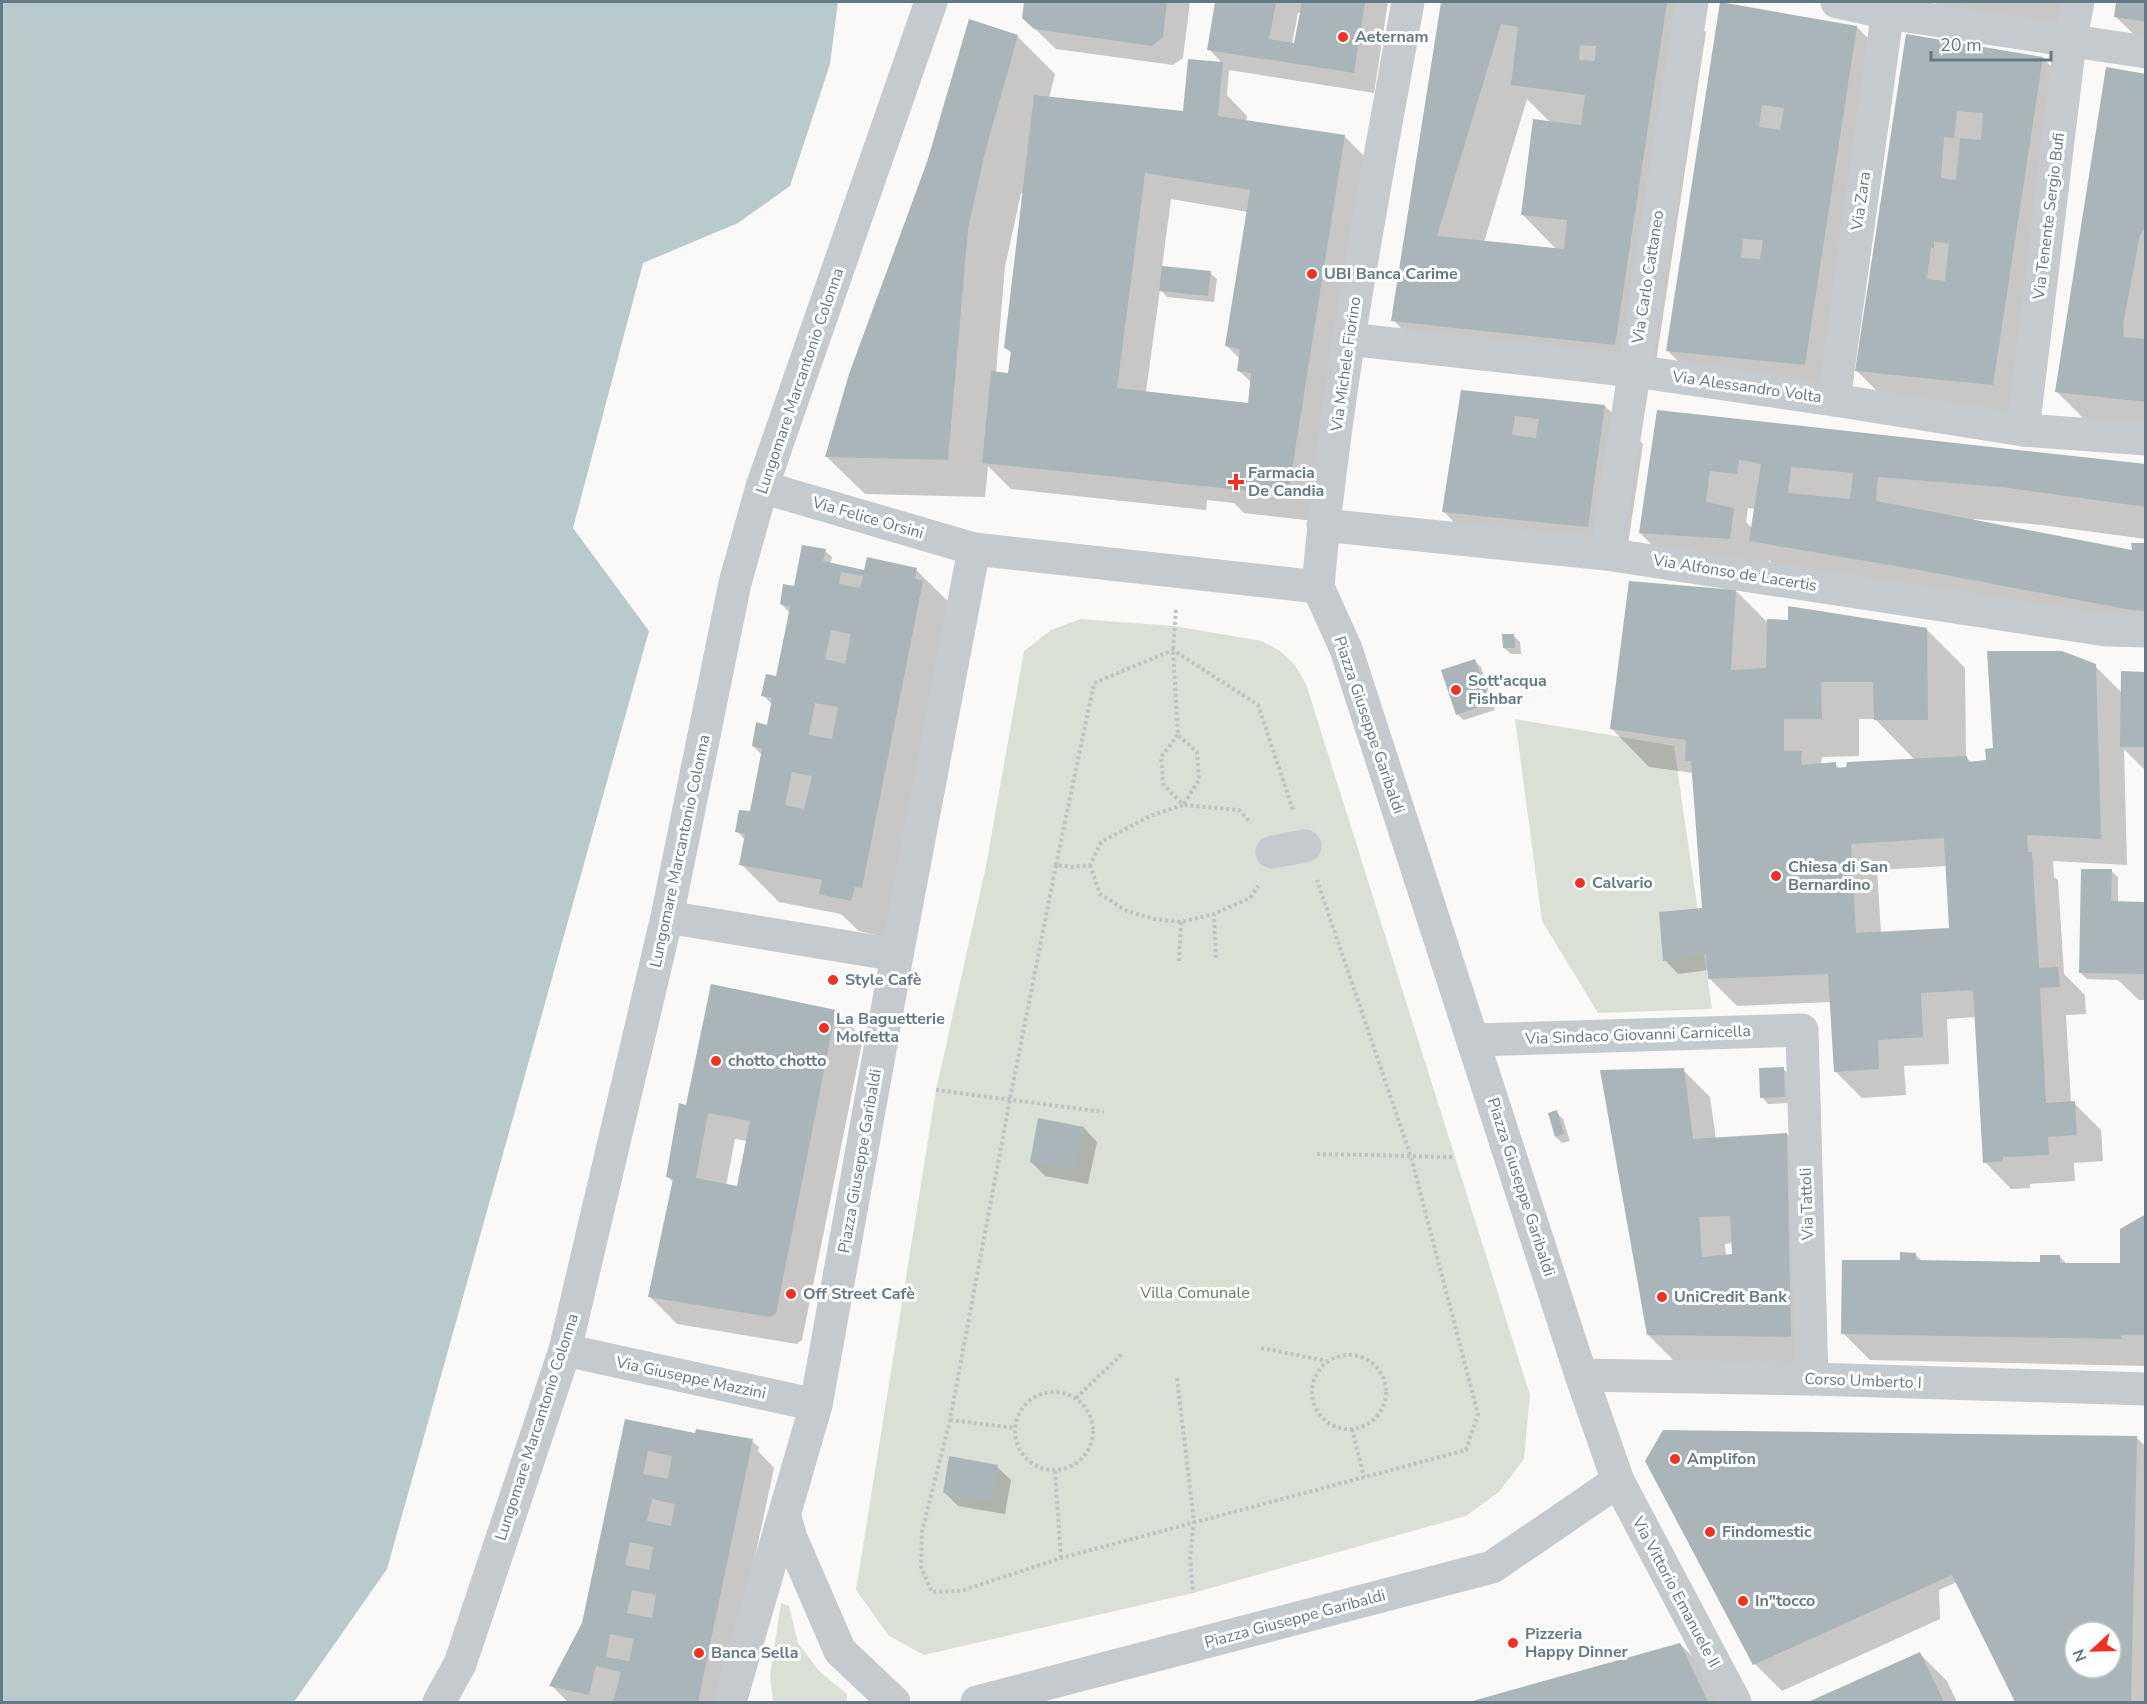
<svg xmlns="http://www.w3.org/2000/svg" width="2147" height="1704" font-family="'Nunito Sans',sans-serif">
	<rect width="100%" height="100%" fill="#faf9f7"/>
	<g fill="#dbe0d6">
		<path d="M1080,619l94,7 88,15 18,10 15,14 11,19 224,711 -6,64 -25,33 -33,24 -273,77 -269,62 -35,-19 -33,-46 80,-500 50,-224 38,-215 27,-21z"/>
		<path d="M1515,719l159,27 38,263 -114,4 -56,-92z"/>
		<path d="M781,1603l8,3 9,37 21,28 28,23v8h-74l-3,-26z"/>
	</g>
	<path fill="#b9cacc" d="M2,2h836l-8,62 -40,122 -52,37 -95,40 -70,265 76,103 -262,938 -93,133h-292z"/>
	<g fill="#0003" fill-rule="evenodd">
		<path d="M1026,2h81v1l5,1 1,-2h77l-7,56 -10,7 -117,-16 -32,-31z"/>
		<path d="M1216,2h172l-14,91 -145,-23 -2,25 20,21 -1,6 99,15 27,27 -58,357 -70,-8 -10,-10 -27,-3 -1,10 -195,-21 -23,-23 -3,31 -120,-3 -38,-37 190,-421 38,38 -6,24 136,14 38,-48 -14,-15zM1298,13h3l-6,32 -3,-1zM1021,193h3l-18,155 6,6 -3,21 -13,-2 9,-106zM1171,199l77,13 -21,134 13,13 -2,11 14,13 -2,21 -104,-12 14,-103 7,8 47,5 3,-23 -7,-6 -48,-6z"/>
		<path d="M1442,2h233l31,30 -53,350 -222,-24 -38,-38zM1527,99l24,24 -29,91 35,36 -73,-8z"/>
		<path d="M1934,2h149l-5,31 -135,-23z"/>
		<path d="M2118,2h28v44l-31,-30z"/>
		<path d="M1721,4l136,23 37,38 -52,337 -137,-14 -38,-38z"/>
		<path d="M1907,35l136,23 37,38 -50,327 -136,-15 -38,-38z"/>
		<path d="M2146,76v359l-51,-5 -38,-38z"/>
		<path d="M1462,391l143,15 38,38 -18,120 -143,-14 -38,-38z"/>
		<path d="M1658,412l488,53v74l-105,-14 -67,-6 -1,2 161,31 12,-7v98l-358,-64 -19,-19 -1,16 -90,-5 -38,-38zM1748,508l7,1 -3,19 -6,-6z"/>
		<path d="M825,551l7,6 -2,7 36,7 50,-1 38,37 -65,331 -30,-7 -18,-17 -62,-12 -38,-38 4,-24 -8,-9 14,-18 11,-58 -9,-9 15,-19 4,-23 -9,-9 14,-17 13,-65 -9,-9z"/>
		<path d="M1736,591l33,33 158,6 38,38 1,89 6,6 15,-1 7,-12 101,-84 27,27 24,-20v98l-22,-22 3,116 -74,-4 1,16 4,3 6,94 21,21 1,19 -20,1 5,88h3l27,27 2,31 -29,2 1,18 -45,3v4l-19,1 -26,-27 -9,-145 -29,2 2,45 -45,2 2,29 -44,3 -27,-27 -4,-69 -94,4 -27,-27 -1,-9 -31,4 -13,-14 41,-51 -13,-136 -44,-6 -37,-38zM1859,719h16l40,41 -75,9 -5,-5 -14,1 1,-8 37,-1zM1947,866l3,63 -69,4 -4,-63z"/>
		<path d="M1513,635l7,7 1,12h-10l-7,-6z"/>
		<path d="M1474,660l7,7 14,43 -31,10 -7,-6z"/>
		<path d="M2111,871l7,6v26h28v97h-7l-21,-20 -31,-1 -6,-6z"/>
		<path d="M836,1011l27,27 -61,302 -5,4 -120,-20 -27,-27 24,-114 -7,-7 20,-69zM735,1139l12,2 -9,47 -12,-2z"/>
		<path d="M1783,1069l7,6 1,28 -23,1 -6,-7z"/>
		<path d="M1683,1070l27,27 6,42 71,-5 27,27 4,203 -143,-2 -27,-27zM1733,1243v13h-7l-1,-12z"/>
		<path d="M1556,1112l7,7 7,22 -8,2 -6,-6z"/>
		<path d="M1084,1128l13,14 -9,42 -43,-8 -14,-14z"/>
		<path d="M2146,1216v150l-276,-6 -27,-27 58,-71 14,-8 8,8 118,2 19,-7 7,7h55z"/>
		<path d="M626,1420l71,15 55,6 7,6 -1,4 16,17 -50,234h-156l-17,-17 32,-62z"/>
		<path d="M2136,1437l10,10v255h-129l-60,-120 -18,8 1,29 -158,72 -27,-27 -108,-203zM2075,1632h36v36h-36z"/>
		<path d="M997,1467l14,13 -6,34 -47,-8 -14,-14z"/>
		<path d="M1680,1644l27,27 14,31h-249z"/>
		<path d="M1920,1654l27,27 10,21h-146z"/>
	</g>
	<g fill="#a9b5b9" fill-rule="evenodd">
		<path d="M1024,2h143l-4,35 -11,9 -118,-17 -12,-11z"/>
		<path d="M1215,2h61l-7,37 25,4 8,-41h63l-11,71 -147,-23z"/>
		<path d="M1441,2h226l-52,343 -224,-24zM1501,24l17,3 -7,58 74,10 -4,30 -48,-6 -12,96 46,5 -3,29 -127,-13zM1580,45l16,1 -1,15 -16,-1z"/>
		<path d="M1720,2l137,24 -52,339 -139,-14zM1762,105l22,3 -4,22 -21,-3zM1743,239l20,1 -3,19 -19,-1z"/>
		<path d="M2116,2h30v20l-32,-5z"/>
		<path d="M969,19l49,16 -33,117 -17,77 -20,231 -123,-3 24,-83 78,-212z"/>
		<path d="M1906,34l137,23 -50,328 -138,-14zM1957,111l26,2 -2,27 -21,-2 -4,42 -15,-2 3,-41 10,1zM1934,242l15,1 -4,38 -18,-2 4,-31h3z"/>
		<path d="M1188,59l35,3 -5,54 127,19 -57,360 -306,-32 9,-92 17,2 3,-22 -7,-3 30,-253 149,16zM1145,173l105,17 -25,156 15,3 -3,22 14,2 -3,30 -131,-15z"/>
		<path d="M2106,67l40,7v81l-2,6h2v65l-6,9 -17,90 1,12 22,2v63l-91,-10z"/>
		<path d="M1162,266l49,5 -3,25 -49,-5z"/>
		<path d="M1461,390l144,15 -17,122 -146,-15zM1515,416l24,3 -3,19 -24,-3z"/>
		<path d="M1657,410l489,54v43l-144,-20 -124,-10 -2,24 256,49 -1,-7h15v68l-15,-1 -201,-38 -181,-31 12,-77 -22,-4 -2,14 -27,-3 -4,31 28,6 -4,31 -91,-6zM1791,467l62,6 -3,26 -62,-6z"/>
		<path d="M802,545l24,4 -3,12 41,9 3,-13 50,11 -2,11 8,2 -61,307 -7,-1 -4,14 -32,-7 3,-14 -83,-15 6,-31 -10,-2 4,-22 11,1 12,-62 -10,-3 4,-24 11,3 5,-27 -11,-2 5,-22 10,2 14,-69 -10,-3 3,-20 11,2zM841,572l22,4 -3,12 -21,-4zM831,630l20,4 -6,30 -20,-5zM815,703l23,4 -6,32 -23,-4zM792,772l20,4 -8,33 -19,-4z"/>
		<path d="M1629,581l107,9 -5,80 35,-2 1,-49 21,1v-14l139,22 1,92h-54l-1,-38h-52l1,37h-38v32h18l-1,14 35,-3v6l10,-1 1,-5 120,-6 1,6 18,-2 -1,-11 8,-1 -6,-97h75l34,13 5,175 -74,-4 1,17h4l7,116 19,-1 2,20 -20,1 6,115 29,-2 2,34 -29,2 1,18 -46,2v4l-20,2 -10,-173 -52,3 2,44 -45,3 1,29 -45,3 -6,-98 -120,5 -2,-24 -43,6 -4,-49 43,-4 -11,-147h-6l1,-21 -76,-11zM1944,838l5,90 -93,5 -5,-89z"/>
		<path d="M1502,634h12l1,14h-12z"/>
		<path d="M1475,659l15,44 -34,12 -15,-45z"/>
		<path d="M2121,671l25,1v75h-26z"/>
		<path d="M2081,869h31l-1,32 35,1v72l-67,-1z"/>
		<path d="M711,984l125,26 -60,304 -6,3 -122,-20 25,-118 -7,-2 13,-74 7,2zM708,1113l42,8 -13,65 -41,-8z"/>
		<path d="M1784,1067l1,30 -25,1 -1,-30z"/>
		<path d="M1684,1068l9,71 94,-6 4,204 -144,-2 -47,-265zM1730,1216l2,38 -30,3 -3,-40z"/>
		<path d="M1557,1110l7,24 -9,3 -7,-24z"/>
		<path d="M1038,1118l46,9 -9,44 -45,-9z"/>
		<path d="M2146,1214v121h-25l1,4 -281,-5 1,-74h58v-8l16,1v7l124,2v-7h20v8h60v-34z"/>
		<path d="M625,1419l70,14 1,-4 57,10 -55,263h-85l8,-30 -25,-6 -7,29 -40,-9 33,-63zM648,1451l24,5 -4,23 -25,-5zM652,1499l23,5 -4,22 -24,-5zM630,1542l23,5 -4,23 -24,-5zM632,1590l24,5 -4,23 -25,-5zM610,1634l24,5 -5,22 -23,-4z"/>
		<path d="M1663,1430l474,6 -6,266h-116l-63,-127 -199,90 -108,-204zM2075,1632h36v36h-36z"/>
		<path d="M949,1456l49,9 -6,36 -49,-8z"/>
		<path d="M1680,1643l28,59h-239l32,-9z"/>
		<path d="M1920,1652l24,50h-136z"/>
	</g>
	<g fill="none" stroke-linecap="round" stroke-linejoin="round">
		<g stroke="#bec2c4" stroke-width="4" stroke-dasharray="3 3" stroke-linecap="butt">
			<path d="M1176,610l-3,40 5,85 19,17 2,28 -16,25 56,5 12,13"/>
			<path d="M1178,735l-17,22 2,27 20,21 -33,11 -49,26 -11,23 -18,2 -16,-2 -46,234 -60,321 -28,112 -1,35 11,25 29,-1 100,-33 405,-108 12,-36 -67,-257 -94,-277"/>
			<path d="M1056,865l38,-182 79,-33 85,55 35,105"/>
			<path d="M1090,865l10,29 27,17 27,8 27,3 33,-8"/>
			<path d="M1216,958l-2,-44 36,-16 8,-12"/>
			<path d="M1179,961l2,-39"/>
			<path d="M936,1090l168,22"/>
			<path d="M1317,1154l137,3"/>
			<path d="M1261,1348l66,13"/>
			<circle cx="1349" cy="1392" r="37"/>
			<path d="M1177,1378l17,143 -4,36 3,36"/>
			<circle cx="1054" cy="1431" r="39"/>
			<path d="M1076,1398l47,-45"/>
			<path d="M950,1420l65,8"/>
			<path d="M1352,1429l12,48"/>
			<path d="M1055,1471l6,87"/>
		</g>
		<g stroke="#c4cacd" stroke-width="33">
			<path d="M1837,2l50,11 259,39"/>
			<path d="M1348,339l286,32 200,29 189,30 123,9"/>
			<path d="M1834,400l55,-398"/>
			<path d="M2023,430l47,-388 8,-40"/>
			<path d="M762,487l212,62 344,38 28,62 235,726 37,106 117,221"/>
			<path d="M1323,525l283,29 500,76 40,1"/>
			<path d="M1606,554l86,-552"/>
			<path d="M1318,587c17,-197 55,-391 90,-585"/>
			<path d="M1272,852l33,-6"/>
			<path d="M667,917l230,38"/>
			<path d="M1473,1040l329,-10 10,349"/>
			<path d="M565,1350l251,55"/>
			<path d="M1581,1375l231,4 334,10"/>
			<path d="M785,1517l6,21 49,113 54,51"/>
			<path d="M439,1702l21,-38 105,-314 102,-433 68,-334 27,-96 169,-485"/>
			<path d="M730,1702l86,-297 81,-450 77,-406"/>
			<path d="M977,1702l515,-135 126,-86"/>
		</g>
	</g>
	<g fill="#ee3223" stroke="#fff" stroke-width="2">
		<circle cx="1343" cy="37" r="6"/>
		<circle cx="1312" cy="274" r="6"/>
		<path d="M1233 473h6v6h6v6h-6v6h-6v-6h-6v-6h6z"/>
		<circle cx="1456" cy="690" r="6"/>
		<circle cx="1776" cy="876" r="6"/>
		<circle cx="1580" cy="883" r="6"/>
		<circle cx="833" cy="980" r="6"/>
		<circle cx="824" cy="1028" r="6"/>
		<circle cx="716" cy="1061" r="6"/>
		<circle cx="791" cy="1294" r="6"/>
		<circle cx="1662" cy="1297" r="6"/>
		<circle cx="1675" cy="1459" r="6"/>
		<circle cx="1710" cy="1532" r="6"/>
		<circle cx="1743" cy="1601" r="6"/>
		<circle cx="1513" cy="1643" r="6"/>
		<circle cx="699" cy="1653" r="6"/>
	</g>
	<g text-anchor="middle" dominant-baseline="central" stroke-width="6" stroke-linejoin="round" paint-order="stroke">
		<g font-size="16" font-weight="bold" fill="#637a84" stroke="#fff" text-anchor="start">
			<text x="1355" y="37">Aeternam</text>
			<text x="1324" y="274">UBI Banca Carime</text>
			<text x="1248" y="473">Farmacia<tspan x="1248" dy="18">De Candia</tspan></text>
			<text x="1468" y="681">Sott'acqua<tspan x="1468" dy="18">Fishbar</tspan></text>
			<text x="1788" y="867">Chiesa di San<tspan x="1788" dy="18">Bernardino</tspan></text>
			<text x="1592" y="883">Calvario</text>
			<text x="845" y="980">Style Cafè</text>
			<text x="836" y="1019">La Baguetterie<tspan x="836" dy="18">Molfetta</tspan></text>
			<text x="728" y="1061">chotto chotto</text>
			<text x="803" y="1294">Off Street Cafè</text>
			<text x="1674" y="1297">UniCredit Bank</text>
			<text x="1687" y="1459">Amplifon</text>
			<text x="1722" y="1532">Findomestic</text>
			<text x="1755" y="1601">In"tocco</text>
			<text x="1525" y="1634">Pizzeria<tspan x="1525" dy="18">Happy Dinner</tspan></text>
			<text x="711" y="1653">Banca Sella</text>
		</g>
		<g font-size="16" fill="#637a84" stroke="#fff">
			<text transform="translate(1861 201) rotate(-82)">Via Zara</text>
			<text transform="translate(2049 216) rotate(-83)">Via Tenente Sergio Bufi</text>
			<text transform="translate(1648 277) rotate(-81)">Via Carlo Cattaneo</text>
			<text transform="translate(1346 364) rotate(-82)">Via Michele Fiorino</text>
			<text transform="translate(800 381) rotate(-71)">Lungomare Marcantonio Colonna</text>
			<text transform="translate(1747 387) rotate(8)">Via Alessandro Volta</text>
			<text transform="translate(868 518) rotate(16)">Via Felice Orsini</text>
			<text transform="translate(1735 573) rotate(9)">Via Alfonso de Lacertis</text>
			<text transform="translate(1369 725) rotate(71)">Piazza Giuseppe Garibaldi</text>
			<text transform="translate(680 851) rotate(-78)">Lungomare Marcantonio Colonna</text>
			<text transform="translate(1638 1035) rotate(-2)">Via Sindaco Giovanni Carnicella</text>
			<text transform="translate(860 1161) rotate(-80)">Piazza Giuseppe Garibaldi</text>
			<text transform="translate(1521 1187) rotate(72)">Piazza Giuseppe Garibaldi</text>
			<text transform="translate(1807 1204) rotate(-92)">Via Tattoli</text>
			<text transform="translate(691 1378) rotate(12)">Via Giuseppe Mazzini</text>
			<text transform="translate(1863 1381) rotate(2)">Corso Umberto I</text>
			<text transform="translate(537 1427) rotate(-72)">Lungomare Marcantonio Colonna</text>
			<text transform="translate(1676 1592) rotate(62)">Via Vittorio Emanuele II</text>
			<text transform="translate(1295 1619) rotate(-15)">Piazza Giuseppe Garibaldi</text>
		</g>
		<g font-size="16" fill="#6b7b62" stroke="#fff">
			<text x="1195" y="1293">Villa Comunale</text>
		</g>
	</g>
	<rect width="2147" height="1704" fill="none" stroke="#637a84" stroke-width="6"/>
	<g transform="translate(2093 1650) rotate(248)"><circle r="28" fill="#ffffff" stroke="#c1cace" stroke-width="1.5"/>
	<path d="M0-4.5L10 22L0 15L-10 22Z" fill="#ee3223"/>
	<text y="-9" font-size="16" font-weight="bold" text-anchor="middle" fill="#637a84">N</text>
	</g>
	<path d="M1931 51v9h120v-9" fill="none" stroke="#637a84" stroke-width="3"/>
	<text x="1940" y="51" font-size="18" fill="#637a84" stroke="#ffffff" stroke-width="4.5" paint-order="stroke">20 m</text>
</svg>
